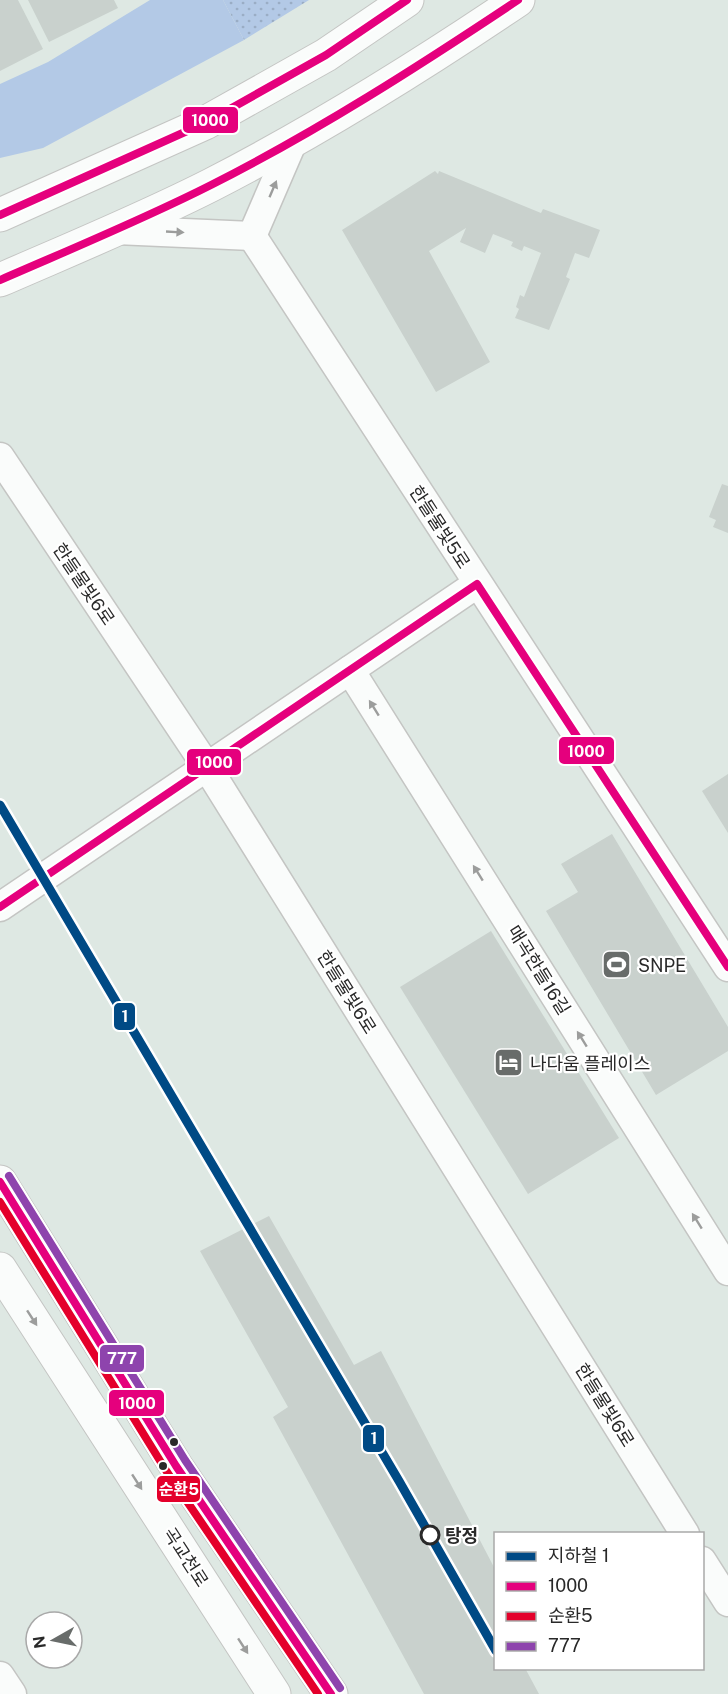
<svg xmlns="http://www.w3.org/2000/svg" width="728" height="1694" font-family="'Public Sans','Noto Sans KR',sans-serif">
	<defs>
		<pattern id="grass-dots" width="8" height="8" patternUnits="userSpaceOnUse" patternTransform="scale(1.5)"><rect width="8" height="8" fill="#b3c9e6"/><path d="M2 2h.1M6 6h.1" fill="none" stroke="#9aadc5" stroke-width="1.8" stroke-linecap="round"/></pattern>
	</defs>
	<rect width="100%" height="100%" fill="#dee8e3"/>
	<path fill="url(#grass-dots)" d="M223,0h86l-65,40z"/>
	<path fill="#b3c9e6" d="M150,0h73l21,40 -201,108 -43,10v-74l48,-22z"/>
	<g fill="#c9d1cd">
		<path d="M0,0h18l25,49 -43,22z"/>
		<path d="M28,0h86l4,8 -69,34z"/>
		<path d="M435,171l3,3 1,-3 102,42 2,-4 57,21 -11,28 -14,-5 -9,24 4,2 -21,51 -34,-12 4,-9 -3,-2 4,-12 4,2 17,-44 -17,-7 -2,5 -11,-5 2,-4 -20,-8 -8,19 -25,-11 6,-14 -37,23 61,111 -54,30 -94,-162z"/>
		<path d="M722,484l6,2v47l-15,-6 3,-7 -7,-3z"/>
		<path d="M728,774v59l-26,-42z"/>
		<path d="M612,834l116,193v24l-72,44 -110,-184 32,-19 -17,-28z"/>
		<path d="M491,931l128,207 -91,56 -128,-207z"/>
		<path d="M269,1216l85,149 27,-14 115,220v97h29l14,26h-115l-151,-277 15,-10 -88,-156z"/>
	</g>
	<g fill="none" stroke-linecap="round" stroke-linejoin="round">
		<defs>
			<g id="street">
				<path d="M116,230l136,6"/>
				<path d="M252,236l476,731"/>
				<path d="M252,236l41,-95"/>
				<path d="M0,457l207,310 478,767"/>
				<path d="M350,670l378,601"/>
				<path d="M0,907l477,-323"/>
				<path d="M702,1561l26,41"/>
				<path d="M0,1676l12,18"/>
			</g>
			<g id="secondary">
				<path d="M0,215l205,-92 121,-68 81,-55"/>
				<path d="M0,280c71,-31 142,-60 211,-95 107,-55 208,-118 307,-185"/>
				<path d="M0,1182l176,284 155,228"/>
				<path d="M0,1269l274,425"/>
			</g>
		</defs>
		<use href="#street" stroke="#c4c5c3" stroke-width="31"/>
		<use href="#secondary" stroke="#c4c5c3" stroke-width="35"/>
		<use href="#street" stroke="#fafcfb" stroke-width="28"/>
		<use href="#secondary" stroke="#fafcfb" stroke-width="33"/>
		<defs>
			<g id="bus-1">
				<path d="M0,215l205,-92 121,-68 81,-55"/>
				<path d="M0,280c71,-31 142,-60 211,-95 107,-54 208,-119 307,-185"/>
				<path d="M0,907l477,-323 251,383"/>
				<path d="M0,1182l176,284 155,228"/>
			</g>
			<path id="bus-2" d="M0,1202l167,270 151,222"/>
			<path id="bus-3" d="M9,1176l176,284 155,228"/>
		</defs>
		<use href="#bus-1" stroke="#fff" stroke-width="12"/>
		<use href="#bus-2" stroke="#fff" stroke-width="12"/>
		<use href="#bus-3" stroke="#fff" stroke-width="12"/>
		<use href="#bus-1" stroke="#e5007d" stroke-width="8"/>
		<use href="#bus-2" stroke="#e4002b" stroke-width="8"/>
		<use href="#bus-3" stroke="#8e44ad" stroke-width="8"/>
		<defs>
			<path id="metro-1" d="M0,805l399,676 97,170"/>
		</defs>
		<use href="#metro-1" stroke="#fff" stroke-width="14"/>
		<use href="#metro-1" stroke="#004a85" stroke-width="9"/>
	</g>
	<defs><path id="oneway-solid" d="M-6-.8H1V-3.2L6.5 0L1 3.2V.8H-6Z" transform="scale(1.5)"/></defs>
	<g fill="#9c9d9c">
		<use href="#oneway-solid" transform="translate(273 189) rotate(-67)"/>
		<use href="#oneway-solid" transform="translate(175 232) rotate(3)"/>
		<use href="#oneway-solid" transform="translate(374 708) rotate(-122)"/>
		<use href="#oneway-solid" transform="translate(478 873) rotate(-122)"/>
		<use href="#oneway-solid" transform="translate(582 1039) rotate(-122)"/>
		<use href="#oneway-solid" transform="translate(697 1221) rotate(-122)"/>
		<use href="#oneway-solid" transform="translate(32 1318) rotate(57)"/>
		<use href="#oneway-solid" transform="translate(137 1482) rotate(57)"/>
		<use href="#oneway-solid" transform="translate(243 1646) rotate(57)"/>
	</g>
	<defs>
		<symbol id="stadium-square" viewBox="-11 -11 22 22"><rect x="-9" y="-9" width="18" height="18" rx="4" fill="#686c6a" stroke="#fff"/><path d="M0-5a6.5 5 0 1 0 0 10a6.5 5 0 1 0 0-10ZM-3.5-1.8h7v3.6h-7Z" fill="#fff"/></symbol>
		<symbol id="hotel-square" viewBox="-11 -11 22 22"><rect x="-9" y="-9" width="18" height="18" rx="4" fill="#686c6a" stroke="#fff"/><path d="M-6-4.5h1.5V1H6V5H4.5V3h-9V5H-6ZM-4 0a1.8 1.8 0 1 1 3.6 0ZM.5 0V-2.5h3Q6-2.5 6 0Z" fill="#fff"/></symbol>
	</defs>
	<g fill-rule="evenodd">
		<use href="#stadium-square" x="600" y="948" width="33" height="33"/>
		<use href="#hotel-square" x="492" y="1046" width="33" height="33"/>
	</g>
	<g fill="#292929" stroke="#fff" stroke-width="2">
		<circle cx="174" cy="1442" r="5"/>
		<circle cx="163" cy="1466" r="5"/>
	</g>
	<circle fill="#fff" stroke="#292929" stroke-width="3" cx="430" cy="1535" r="9"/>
	<g text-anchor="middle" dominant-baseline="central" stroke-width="4.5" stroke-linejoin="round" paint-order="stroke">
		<g font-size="18" fill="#292929" stroke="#fff">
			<text transform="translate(440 527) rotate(57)">한들물빛5로</text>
			<text transform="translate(84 584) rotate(56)">한들물빛6로</text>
			<text transform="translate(539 970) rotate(58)">매곡한들16길</text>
			<text transform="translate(347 992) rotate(58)">한들물빛6로</text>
			<text transform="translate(605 1405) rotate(58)">한들물빛6로</text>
			<text transform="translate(186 1557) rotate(57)">곡교천로</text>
		</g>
		<g font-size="18" fill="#292929" stroke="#fff" text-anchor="start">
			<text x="638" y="965">SNPE</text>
			<text x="530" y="1063">나다움 플레이스</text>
		</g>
		<g font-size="18" font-weight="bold" fill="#292929" stroke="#fff" text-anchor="start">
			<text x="445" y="1535">탕정</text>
		</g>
	</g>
	<g stroke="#fff" stroke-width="2">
		<rect x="182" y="106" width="57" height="28" rx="6" fill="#e5007d"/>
		<rect x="558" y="736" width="57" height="29" rx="6" fill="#e5007d"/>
		<rect x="186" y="748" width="56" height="28" rx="6" fill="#e5007d"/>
		<rect x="113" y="1002" width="23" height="29" rx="6" fill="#004a85"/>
		<rect x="99" y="1344" width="46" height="29" rx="6" fill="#8e44ad"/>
		<rect x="108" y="1389" width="57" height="28" rx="6" fill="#e5007d"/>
		<rect x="362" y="1424" width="23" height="29" rx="6" fill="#004a85"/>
		<rect x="156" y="1475" width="45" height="28" rx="6" fill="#e4002b"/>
	</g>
	<g font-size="16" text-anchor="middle" font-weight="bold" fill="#fff">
		<text x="210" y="126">1000</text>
		<text x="586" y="757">1000</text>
		<text x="214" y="768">1000</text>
		<text x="125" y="1022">1</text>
		<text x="122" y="1364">777</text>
		<text x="137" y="1409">1000</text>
		<text x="374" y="1444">1</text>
		<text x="179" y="1495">순환5</text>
	</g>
	<rect x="494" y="1532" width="210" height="138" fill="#ffffff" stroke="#a9a9a9" stroke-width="1.5"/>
	<rect x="506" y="1552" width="30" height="9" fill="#004a85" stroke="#a9a9a9" stroke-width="1.5"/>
	<text x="548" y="1562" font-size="18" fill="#292929">지하철 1</text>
	<rect x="506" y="1582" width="30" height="9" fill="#e5007d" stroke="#a9a9a9" stroke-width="1.5"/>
	<text x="548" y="1592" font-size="18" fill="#292929">1000</text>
	<rect x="506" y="1612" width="30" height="9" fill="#e4002b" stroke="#a9a9a9" stroke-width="1.5"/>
	<text x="548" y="1622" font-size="18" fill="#292929">순환5</text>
	<rect x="506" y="1642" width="30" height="9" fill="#8e44ad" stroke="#a9a9a9" stroke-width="1.5"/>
	<text x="548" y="1652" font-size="18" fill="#292929">777</text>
	<g transform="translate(54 1640) rotate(261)"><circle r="28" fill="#ffffff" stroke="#a9a9a9" stroke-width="1.5"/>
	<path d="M0-4.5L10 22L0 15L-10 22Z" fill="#686c6a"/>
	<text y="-9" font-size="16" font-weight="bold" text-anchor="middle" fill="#292929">N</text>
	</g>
</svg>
